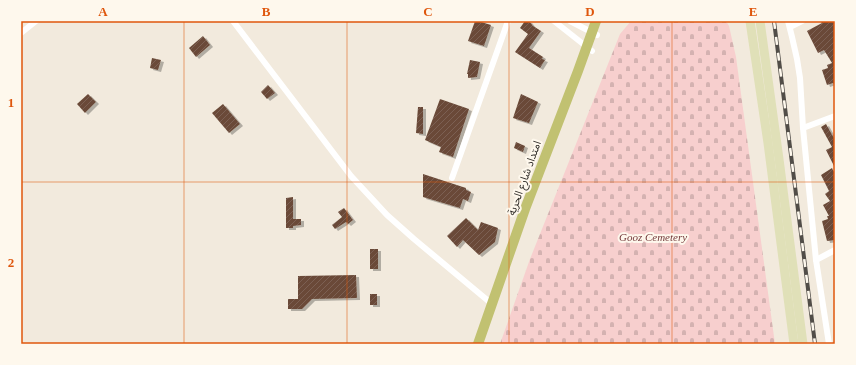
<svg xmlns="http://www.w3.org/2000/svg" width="856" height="365" font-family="'Times New Roman','Noto Sans Arabic',serif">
	<defs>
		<pattern id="cemetery-stones" width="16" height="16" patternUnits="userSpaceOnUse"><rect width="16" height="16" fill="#f7cfce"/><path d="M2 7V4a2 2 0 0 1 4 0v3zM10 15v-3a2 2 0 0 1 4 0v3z" fill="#d4b2b1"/></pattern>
		<pattern id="building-hatch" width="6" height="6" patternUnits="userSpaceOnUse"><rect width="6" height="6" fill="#6a4a38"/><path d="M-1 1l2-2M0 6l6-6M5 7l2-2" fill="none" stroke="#7b6153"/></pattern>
		<filter id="shadow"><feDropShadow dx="3" dy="2" stdDeviation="0" flood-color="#0004"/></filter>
	</defs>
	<rect width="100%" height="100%" fill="#f2eadd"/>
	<path fill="url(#cemetery-stones)" d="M631,21h95l3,5 7,31 39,287h-275l30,-85 90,-225z"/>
	<g fill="url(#building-hatch)" filter="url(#shadow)">
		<path d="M475,21h3l13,4 -7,21 -16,-5z"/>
		<path d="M525,21h4l4,5 8,5 -12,17 14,9 -1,2 3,1 -5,8 -25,-16 13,-18 -8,-6z"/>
		<path d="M820,21h15v63h-1l-1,-1 -6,2 -5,-15 6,-2 -1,-3 5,-2 -8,-13 -6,3 -11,-22 15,-8z"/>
		<path d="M203,36l7,9 -14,12 -7,-9z"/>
		<path d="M152,58l9,2 -3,10 -8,-2z"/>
		<path d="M470,60l10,2 -3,15 -9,1v-4h-1z"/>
		<path d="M268,85l7,8 -8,6 -6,-7z"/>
		<path d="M88,94l8,8 -11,11 -8,-9z"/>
		<path d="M521,94l17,8 -9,21 -16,-5z"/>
		<path d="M440,99l29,10 -16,48 -14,-5 2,-5 -16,-7z"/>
		<path d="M223,104l17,20 -11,9 -17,-20z"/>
		<path d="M418,107h5v27l-7,-1z"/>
		<path d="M826,124l9,16v28l-9,-18 6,-3 -11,-20z"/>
		<path d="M516,142l9,4 -2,6 -9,-4z"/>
		<path d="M832,168l3,6v66l-8,1 -5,-20 6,-2 -1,-3h2l-6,-11 7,-4 -5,-7 4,-3 -8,-16z"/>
		<path d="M423,174l43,14v2l5,2 -3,9 -5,-2 -3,9 -37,-11z"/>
		<path d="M293,197v22h8v6l-8,1v2h-7v-30z"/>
		<path d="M344,208l9,12 -5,4 -2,-2 -11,7 -3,-4 10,-8 -4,-5z"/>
		<path d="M466,218l12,12 3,-8 17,6 -3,14 -16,13 -16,-15 -6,7 -10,-11z"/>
		<rect x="370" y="249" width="8" height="20"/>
		<path d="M356,275l1,23 -45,1 -10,10h-14v-10h10v-23z"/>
		<rect x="370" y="294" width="7" height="11"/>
	</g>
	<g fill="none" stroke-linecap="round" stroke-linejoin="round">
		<g stroke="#fff" stroke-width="6">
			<path d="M233,21l118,155 36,39 27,24 78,65"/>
			<path d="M554,21l38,30"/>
			<path d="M570,21l27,14"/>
			<path d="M788,21l4,16 5,22 3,19 3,50 13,132 13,84"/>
			<path d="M790,27l12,-6"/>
			<path d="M21,33l15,-12"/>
			<path d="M803,128l32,-12"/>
			<path d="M452,178l56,-157"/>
			<path d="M816,260l19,-10"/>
		</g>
		<g stroke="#e0e0b8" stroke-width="9">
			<path d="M750,21l18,122 26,201"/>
			<path d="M760,21l19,138 24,185"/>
		</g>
		<path stroke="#c1c171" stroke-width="10" d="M478,344l47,-135 53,-138 18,-50"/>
		<defs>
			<path id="rail" d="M774,21l41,323"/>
		</defs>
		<use href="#rail" stroke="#514d48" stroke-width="4"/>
		<use href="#rail" stroke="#fef8ed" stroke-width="2.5" stroke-dasharray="8" stroke-linecap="butt"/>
	</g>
	<path fill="none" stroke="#df570d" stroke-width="1" stroke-opacity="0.55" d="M184,21v323M347,21v323M509,21v323M672,21v323M21,182h814"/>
	<g text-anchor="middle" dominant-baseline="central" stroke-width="4" stroke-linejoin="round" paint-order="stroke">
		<g font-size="11" fill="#2d2a26" stroke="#fef8ed">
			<text transform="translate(524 178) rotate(-70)">امتداد شارع الحرية</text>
		</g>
		<g font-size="11" font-style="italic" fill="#743a3b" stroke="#fef8ed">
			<text x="653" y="237">Gooz Cemetery</text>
		</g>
	</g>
	<rect width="856" height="365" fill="none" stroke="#fef8ed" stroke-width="44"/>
	<rect x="22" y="22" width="812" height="321" fill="none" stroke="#df570d" stroke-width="1.5"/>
	<g font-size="13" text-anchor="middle" font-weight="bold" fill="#df570d">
		<text x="103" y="16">A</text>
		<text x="266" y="16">B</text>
		<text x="428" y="16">C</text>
		<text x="590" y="16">D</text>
		<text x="753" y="16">E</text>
		<text x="11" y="107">1</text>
		<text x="11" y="267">2</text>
	</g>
</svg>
